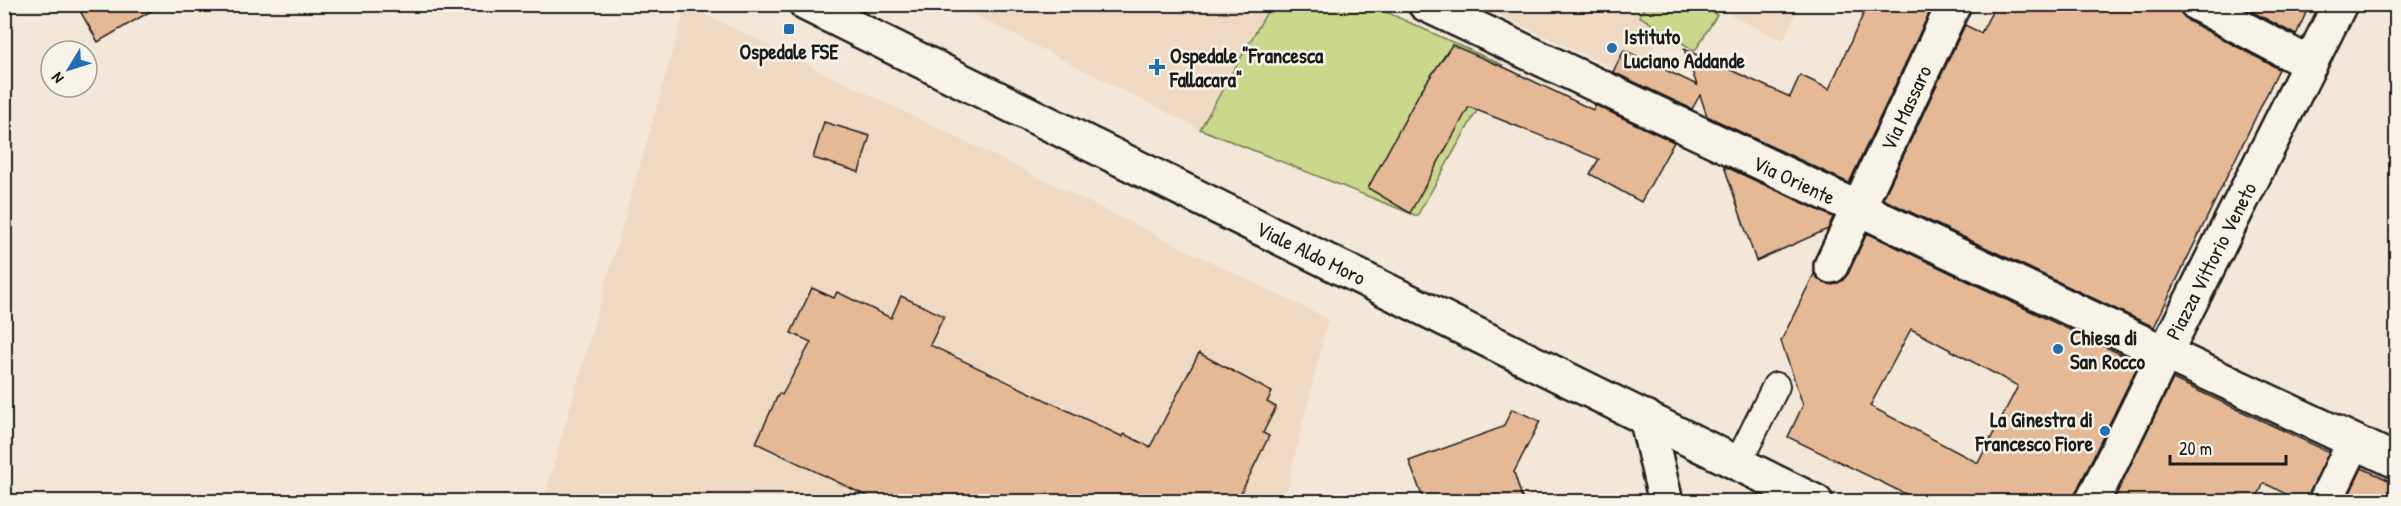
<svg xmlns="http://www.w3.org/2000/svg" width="2401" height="506" font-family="'Patrick Hand',sans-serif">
	<rect width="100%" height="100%" fill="#f3e7d7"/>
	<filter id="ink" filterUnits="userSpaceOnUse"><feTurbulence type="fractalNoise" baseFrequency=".0167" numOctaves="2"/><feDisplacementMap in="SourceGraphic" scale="12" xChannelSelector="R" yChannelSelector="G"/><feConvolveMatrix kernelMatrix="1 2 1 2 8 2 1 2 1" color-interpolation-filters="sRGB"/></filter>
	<g filter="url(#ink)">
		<g fill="#efd9c3">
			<path d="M686,5l642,314 -44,182 -741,1z"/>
			<path d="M955,5h316l-71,124z"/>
			<path d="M1478,5h202l-45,73z"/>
			<path d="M1711,5h89l-17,36z"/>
		</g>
		<g fill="#c9d88b" stroke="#727a54" stroke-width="1.5">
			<path d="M1271,5h100l132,60 -86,151 -217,-87z"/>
			<path d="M1646,5h54l17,10 -22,36 -56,-35z"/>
		</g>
		<g fill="#e5b995" stroke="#1c1c1c" stroke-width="1.5" fill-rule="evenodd">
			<path d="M76,4h87l-65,38z"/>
			<path d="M1868,4h54l9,5 -82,174 -142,-67 -7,-21 -8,14 -79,-37 11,-22 73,35 -13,-36 106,48 10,-22 29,14z"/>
			<path d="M1996,4h182l3,9 7,8 91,48 -125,258 -271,-128 82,-174 16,8z"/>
			<path d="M2238,4h72l-14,31z"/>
			<path d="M1452,45l58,25 83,40 2,-5 79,37 -33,60 -51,-28 9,-15 -130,-52 -59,106 -42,-25 52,-96z"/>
			<path d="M824,122l46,14 -11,36 -46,-14z"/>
			<path d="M1724,166l109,51 -5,12 -72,32z"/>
			<path d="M1867,233l272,130 -64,131 -1,7h-154l-132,-64 15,-32 -22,-64 33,-67 10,9 9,2 9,-4 6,-7zM1911,329l107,57 -40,77 -108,-57z"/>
			<path d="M812,288l22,10 3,-6 54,26 10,-22 43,20 -14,29 193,92 1,-3 26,13 49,-94 73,39 -5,10 9,5 -13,26 6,3 -32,65h-360l-121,-58 23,-50 3,2 29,-53 -20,-9z"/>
			<path d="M2173,379l156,73 -22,49h-7l-36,-18 -9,18h-142z"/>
			<path d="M1512,409l28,12 -26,51 9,29h-99l-15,-40 94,-34z"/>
			<path d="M2362,468l35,16v17h-51z"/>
		</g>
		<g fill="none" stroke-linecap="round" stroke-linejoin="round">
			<defs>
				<path id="pedestrian" d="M1738,463l38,-77"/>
				<g id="minor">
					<path d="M1425,4l740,349 -73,149"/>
					<path d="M2197,4l113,60"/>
					<path d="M2340,4l-175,349 231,108"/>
					<path d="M1831,266l123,-262"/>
					<path d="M1646,417l20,85"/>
					<path d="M2325,502l29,-60"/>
				</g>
				<path id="tertiary" d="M806,4l1010,498"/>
			</defs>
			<use href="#pedestrian" stroke="#1c1c1c" stroke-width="30"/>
			<use href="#minor" stroke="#1c1c1c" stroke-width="38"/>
			<use href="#tertiary" stroke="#1c1c1c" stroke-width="38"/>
			<use href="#pedestrian" stroke="#f7f3e8" stroke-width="26"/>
			<use href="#minor" stroke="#f7f3e8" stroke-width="33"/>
			<use href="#tertiary" stroke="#f7f3e8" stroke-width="33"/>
		</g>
	</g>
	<g fill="#1f6fb2" stroke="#f7f3e8" stroke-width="2">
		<rect x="783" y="23" width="12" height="12" rx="3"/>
		<circle cx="1612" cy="48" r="6"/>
		<path d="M1154 58h6v6h6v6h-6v6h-6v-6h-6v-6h6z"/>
		<circle cx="2058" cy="349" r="6"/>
		<circle cx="2105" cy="431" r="6"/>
	</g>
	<g text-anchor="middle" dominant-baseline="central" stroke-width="5" stroke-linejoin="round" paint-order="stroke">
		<g font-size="21" font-weight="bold" fill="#1c1c1c" stroke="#f7f3e8" text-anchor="start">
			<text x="1624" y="36">Istituto<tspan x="1624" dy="24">Luciano Addande</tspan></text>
			<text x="789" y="51" text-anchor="middle">Ospedale FSE</text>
			<text x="1170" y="55">Ospedale "Francesca<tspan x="1170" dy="24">Fallacara"</tspan></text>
			<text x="2070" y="337">Chiesa di<tspan x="2070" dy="24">San Rocco</tspan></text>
			<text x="2093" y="419" text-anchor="end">La Ginestra di<tspan x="2093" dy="24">Francesco Fiore</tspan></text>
		</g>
		<g font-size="21" fill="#1c1c1c" stroke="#f7f3e8">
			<text transform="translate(1906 108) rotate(-65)">Via Massaro</text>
			<text transform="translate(1794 180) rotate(25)">Via Oriente</text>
			<text transform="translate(1311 253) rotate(26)">Viale Aldo Moro</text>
			<text transform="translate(2211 261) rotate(-63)">Piazza Vittorio Veneto</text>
		</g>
	</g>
	<rect width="2401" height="506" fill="none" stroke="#f7f3e8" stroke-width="24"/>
	<rect x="12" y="12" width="2377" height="482" fill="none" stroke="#1c1c1c" stroke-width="2" filter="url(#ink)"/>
	<g transform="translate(69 69) rotate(232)"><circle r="28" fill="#f7f3e8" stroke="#9f9d96" stroke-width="1.5"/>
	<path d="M0-4.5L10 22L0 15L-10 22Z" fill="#1f6fb2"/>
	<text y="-9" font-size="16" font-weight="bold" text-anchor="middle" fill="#1c1c1c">N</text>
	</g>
	<path d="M2170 455v9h116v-9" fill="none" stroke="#1c1c1c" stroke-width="3"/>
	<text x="2179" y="455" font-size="18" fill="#1c1c1c" stroke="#f7f3e8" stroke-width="4.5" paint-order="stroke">20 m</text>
</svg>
